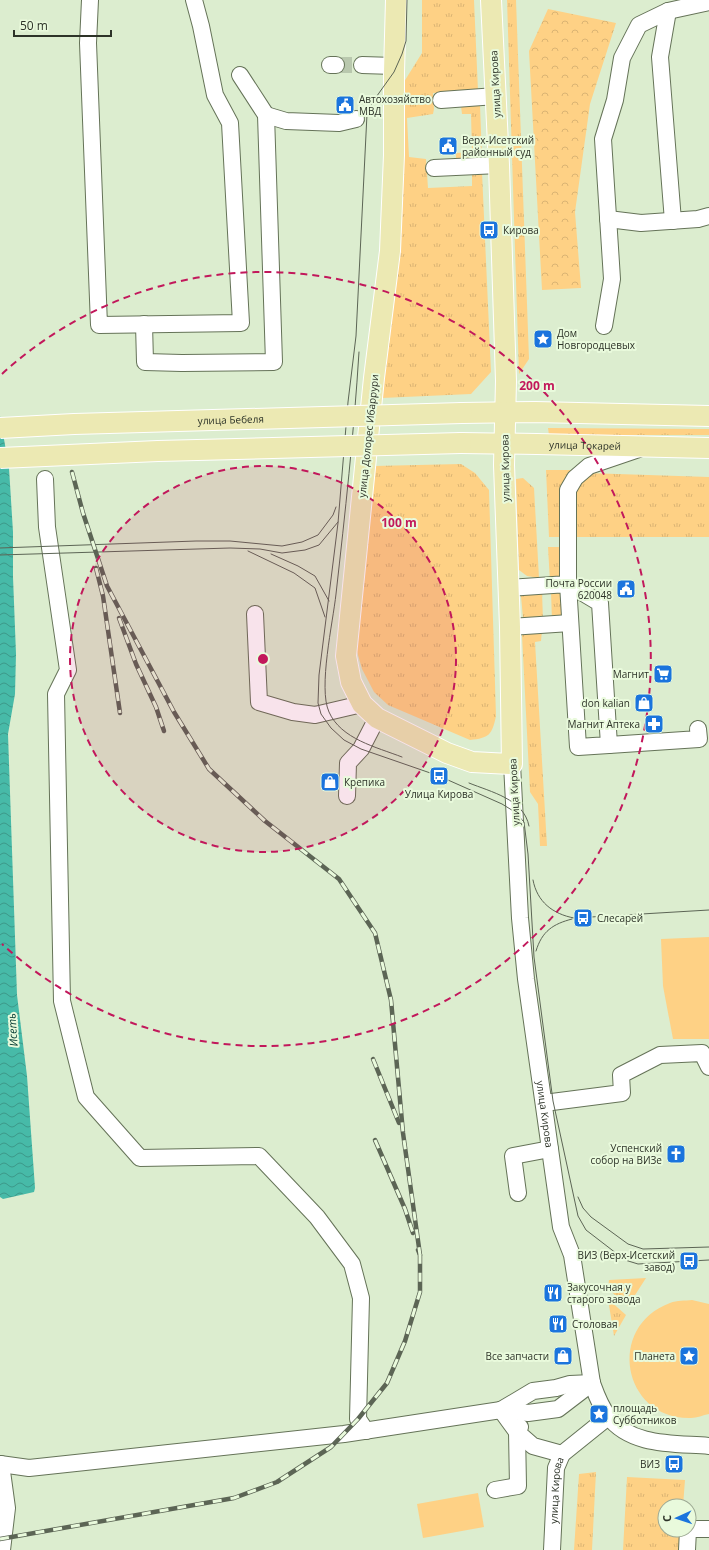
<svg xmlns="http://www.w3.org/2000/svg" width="709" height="1550" font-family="'Open Sans',sans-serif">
	<defs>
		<pattern id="grass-tufts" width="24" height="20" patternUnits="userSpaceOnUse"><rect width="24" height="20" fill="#fed185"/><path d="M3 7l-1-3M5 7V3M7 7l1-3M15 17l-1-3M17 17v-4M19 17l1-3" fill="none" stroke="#dab473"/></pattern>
		<pattern id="forest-crowns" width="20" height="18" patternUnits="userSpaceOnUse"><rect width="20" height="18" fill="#fed185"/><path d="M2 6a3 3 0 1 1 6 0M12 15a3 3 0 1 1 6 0" fill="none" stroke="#dab473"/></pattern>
		<pattern id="water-waves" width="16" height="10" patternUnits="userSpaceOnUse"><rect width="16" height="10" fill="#47baa8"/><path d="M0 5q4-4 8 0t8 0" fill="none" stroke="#3c9889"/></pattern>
	</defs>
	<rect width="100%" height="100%" fill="#dcedcf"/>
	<g fill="url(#grass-tufts)">
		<path d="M422,0h52l4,91 -45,2 1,16 -1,5 -26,4 2,39 17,2 2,29 44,-2v-13l10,-1 9,200 -20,22 -89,4 21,-230 -1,-83 20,-32z"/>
		<path d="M507,0h9l13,359 -10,15z"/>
		<path d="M480,105l2,53 -26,1v-6l16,-1 -1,-38h-9l-1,-8z"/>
		<path d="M548,428l161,1v6h-160z"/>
		<path d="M461,464l14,9 14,17 7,226c-4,19 -7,22 -26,24l-82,-35 -14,-13 -12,-23 -6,-21 18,-182z"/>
		<path d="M546,470h32l-16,67h-13z"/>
		<path d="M587,473l122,4v60h-136c-1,-27 -5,-41 14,-64z"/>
		<path d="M523,478l11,10 5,90 -12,-2 -8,-6 -3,-91z"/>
		<path d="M548,547h14l1,29 -13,6z"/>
		<path d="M542,591l1,30 -20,-3 -2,-22 4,-3z"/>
		<path d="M551,592h6l6,3v21l-11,5z"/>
		<path d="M542,630l-1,11 -6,1 12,204h-7l-2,-42 -8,-12 -8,-157z"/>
		<path d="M646,1278l-18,28 -20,-17 1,-9z"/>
		<path d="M608,1299l18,16 -12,21z"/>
		<path d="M596,1472l-4,78h-18l5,-76z"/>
		<path d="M627,1477l58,3 -2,26h-18v24h17l-2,20h-57z"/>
	</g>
	<path fill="url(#forest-crowns)" d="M548,9l68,14 -26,81 -15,108 6,76 -39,2 -13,-239z"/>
	<g fill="#fed185">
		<path d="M709,937v102h-36l-10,-53 -2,-47z"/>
		<path d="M692,1300l17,4v110c-6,1 -12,4 -18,4 -68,2 -86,-91 -21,-115 7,-3 15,-2 22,-3z"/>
		<path d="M478,1493l6,34 -61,11 -6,-34z"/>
	</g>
	<path fill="url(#water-waves)" d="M0,416l9,52 4,64v45l3,77 -1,40 -7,40 9,261 10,81 8,112 -1,4 -31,7 -3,-2z"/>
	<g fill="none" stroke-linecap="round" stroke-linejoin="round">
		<path stroke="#b9c8ae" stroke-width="16" stroke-dasharray="16 8" stroke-linecap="butt" d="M336,65h26"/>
		<defs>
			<g id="minor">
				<path d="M90,0l-2,43 11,282 142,-2 -11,-200 -15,-28 -14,-69 -7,-26"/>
				<path d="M668,11l-8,46 13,164"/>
				<path d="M330,65h6"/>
				<path d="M362,65l32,1"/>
				<path d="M441,100l55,-4"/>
				<path d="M266,115l20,6 53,2 17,-4"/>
				<path d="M434,168l65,-3"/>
				<path d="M608,219l33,4 57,-4 11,-3"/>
				<path d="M144,324l1,38 37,1 92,-1 -8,-247 -26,-40"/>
				<path d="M604,326l8,-47 -9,-140 12,-39 7,-42 17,-33 29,-14 41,-9"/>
				<path d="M45,479l2,48 21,143 -12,24 6,307 24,96 54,61 119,-2 58,61 35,47 9,34 -3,121 8,12"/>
				<path d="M508,588l60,-4 32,19 9,142 -31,2 -10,-163v-94l7,-12 14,-12 50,-17"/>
				<path d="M255,614l4,88 34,10 22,3 47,-11"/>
				<path d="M510,627l60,-4"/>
				<path d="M609,745l90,-6 -1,-10"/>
				<path id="s1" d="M512,764l8,154 6,61 35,248 11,28 20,128c4,11 8,23 16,33 23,31 67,27 101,30"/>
				<path d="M347,796l1,-33 13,-14 16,-31"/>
				<path d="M544,1103l78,-10 -1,-18 39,-20 42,-2 7,14"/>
				<path d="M518,1193l-5,-37 37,-7"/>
				<path d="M501,1410l32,-19 23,-3 14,-4 22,-1"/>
				<path d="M520,1427l-3,5 16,14 29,8"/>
				<path d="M0,1464l29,4 56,-6 259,-28 157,-24 27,3 30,-4 34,-26"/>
				<path d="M1,1464l6,44 -5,42"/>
				<path d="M495,1490l23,-4 -1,-54 -16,-22"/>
				<path d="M689,1529h20"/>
				<path id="s2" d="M552,1550l4,-82 6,-14 46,-37"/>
				<path d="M687,1550l1,-20"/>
			</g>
			<g id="major">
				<path d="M396,0l-2,72v83l-4,96 -16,127 -28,278 5,26 11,22 15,14 70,35 25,9 40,2 -2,-137 -6,-162 2,-84 -7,-216 -8,-165"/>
				<path d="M462,413l73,-1 174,4"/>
				<path id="s3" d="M461,443l76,1 172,4"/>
			</g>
		</defs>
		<use href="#minor" stroke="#657358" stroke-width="18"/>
		<use href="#major" stroke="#fff" stroke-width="22"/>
		<use href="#minor" stroke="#fff" stroke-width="16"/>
		<use href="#major" stroke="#ece9b3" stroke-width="20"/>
		<g stroke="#5c6555" stroke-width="1">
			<path d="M407,0l-1,41 -4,13 -8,18 -20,28 -7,14 -11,222 -8,66 -10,121 -19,152 -1,28 3,11 10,14 13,12 17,9 78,27 63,28 13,8 9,10 4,32 6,103 19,144 25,115 8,14 39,30 13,4 71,-4"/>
			<path d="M359,352c-5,81 -14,162 -23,242 -3,28 -18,94 -7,118 12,27 47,35 73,45"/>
			<path d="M0,548l196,-7h34l52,5 20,-4 16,-7 15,-20 3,-8"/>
			<path d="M248,551l46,22 21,15 10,29"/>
			<path d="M271,554l27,12 17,10 14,25"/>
			<path d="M0,555l230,-7 30,1 22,4 23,-3 14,-5 19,-23"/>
			<path d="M469,783c22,9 55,16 60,43"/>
			<path d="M533,880c4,22 20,34 41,38l135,-8"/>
			<path d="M536,951c6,-20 17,-27 36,-32"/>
			<path d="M578,1197l5,11 8,9 37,27 15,5 66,-2"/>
		</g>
		<defs>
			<g id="rail">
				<path d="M72,472l11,41 24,73 67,126 35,57 56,52 74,58 36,54 16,67 12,133 17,122"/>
				<path d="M96,568l7,28 17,117"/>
				<path d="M119,618l17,46 20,43 8,24"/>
				<path d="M373,1059l26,64"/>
				<path d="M375,1140l30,69 8,24"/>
				<path d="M0,1539l234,-41 43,-16 54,-35 27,-28 29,-36 18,-42 15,-49v-37l-2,-5"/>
			</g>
		</defs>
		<use href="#rail" stroke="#5c6555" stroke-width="4.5"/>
		<use href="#rail" stroke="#e9fadc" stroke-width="3" stroke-dasharray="9" stroke-linecap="butt"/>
		<defs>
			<g id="major-bridge">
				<path id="s4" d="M0,428l74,-4 388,-11"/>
				<path d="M0,458l158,-7 303,-8"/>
			</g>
		</defs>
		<use href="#major-bridge" stroke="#fff" stroke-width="22" stroke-linecap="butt"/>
		<use href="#major-bridge" stroke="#ece9b3" stroke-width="20"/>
	</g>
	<circle cx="263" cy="659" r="193" fill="#c2185b" fill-opacity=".12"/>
	<g fill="none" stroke="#c2185b" stroke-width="2" stroke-dasharray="7 5">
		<circle cx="263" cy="659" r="193"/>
		<path d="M2 374A387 387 0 1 1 2 944"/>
	</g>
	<defs>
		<symbol id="civic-square" viewBox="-11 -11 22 22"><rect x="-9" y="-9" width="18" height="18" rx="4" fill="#1b74dd" stroke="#e9fadc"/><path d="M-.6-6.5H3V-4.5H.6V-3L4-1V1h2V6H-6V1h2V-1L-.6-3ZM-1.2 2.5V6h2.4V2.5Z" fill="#fff"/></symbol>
		<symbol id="bus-square" viewBox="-11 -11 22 22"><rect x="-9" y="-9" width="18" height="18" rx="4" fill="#1b74dd" stroke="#e9fadc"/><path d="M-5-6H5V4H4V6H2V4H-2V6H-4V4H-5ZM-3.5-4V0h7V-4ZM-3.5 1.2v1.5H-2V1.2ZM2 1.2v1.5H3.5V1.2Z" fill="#fff"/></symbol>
		<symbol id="sight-square" viewBox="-11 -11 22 22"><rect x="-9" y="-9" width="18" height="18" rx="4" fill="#1b74dd" stroke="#e9fadc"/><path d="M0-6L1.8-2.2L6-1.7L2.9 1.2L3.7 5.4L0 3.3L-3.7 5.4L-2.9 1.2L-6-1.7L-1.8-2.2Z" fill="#fff"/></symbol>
		<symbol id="supermarket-square" viewBox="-11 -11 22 22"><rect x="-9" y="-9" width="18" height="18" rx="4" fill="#1b74dd" stroke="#e9fadc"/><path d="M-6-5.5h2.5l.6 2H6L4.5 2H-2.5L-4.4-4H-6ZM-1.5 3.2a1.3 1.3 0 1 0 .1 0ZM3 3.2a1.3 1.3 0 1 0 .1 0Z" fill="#fff"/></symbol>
		<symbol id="shop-square" viewBox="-11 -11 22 22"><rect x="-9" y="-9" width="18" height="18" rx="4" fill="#1b74dd" stroke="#e9fadc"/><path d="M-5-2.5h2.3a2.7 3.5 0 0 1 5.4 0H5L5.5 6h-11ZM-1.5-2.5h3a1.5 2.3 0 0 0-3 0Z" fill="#fff"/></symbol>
		<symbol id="pharmacy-square" viewBox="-11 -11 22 22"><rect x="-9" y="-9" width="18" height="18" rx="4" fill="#1b74dd" stroke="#e9fadc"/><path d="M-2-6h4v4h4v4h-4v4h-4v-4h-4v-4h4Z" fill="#fff"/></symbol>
		<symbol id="church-square" viewBox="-11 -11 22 22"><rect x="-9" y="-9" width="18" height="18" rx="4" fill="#1b74dd" stroke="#e9fadc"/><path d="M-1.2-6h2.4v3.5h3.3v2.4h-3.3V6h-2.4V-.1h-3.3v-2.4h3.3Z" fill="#fff"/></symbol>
		<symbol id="restaurant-square" viewBox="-11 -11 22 22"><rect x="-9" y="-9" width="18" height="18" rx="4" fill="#1b74dd" stroke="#e9fadc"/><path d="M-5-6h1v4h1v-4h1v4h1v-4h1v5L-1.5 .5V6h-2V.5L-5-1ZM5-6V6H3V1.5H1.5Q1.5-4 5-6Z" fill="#fff"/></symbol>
	</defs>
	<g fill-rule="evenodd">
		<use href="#civic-square" x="334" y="94" width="22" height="22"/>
		<use href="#civic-square" x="437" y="135" width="22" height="22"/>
		<use href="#bus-square" x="478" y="219" width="22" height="22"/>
		<use href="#sight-square" x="532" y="328" width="22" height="22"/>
		<use href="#civic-square" x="615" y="578" width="22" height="22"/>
		<use href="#supermarket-square" x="652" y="663" width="22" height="22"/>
		<use href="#shop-square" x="633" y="692" width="22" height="22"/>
		<use href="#pharmacy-square" x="643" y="713" width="22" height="22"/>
		<use href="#bus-square" x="428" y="765" width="22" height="22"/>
		<use href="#shop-square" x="319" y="771" width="22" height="22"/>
		<use href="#bus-square" x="572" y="907" width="22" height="22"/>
		<use href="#church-square" x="665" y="1143" width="22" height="22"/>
		<use href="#bus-square" x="678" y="1250" width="22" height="22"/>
		<use href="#restaurant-square" x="542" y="1282" width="22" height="22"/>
		<use href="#restaurant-square" x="547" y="1313" width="22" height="22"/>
		<use href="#shop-square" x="552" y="1345" width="22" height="22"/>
		<use href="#sight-square" x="678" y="1345" width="22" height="22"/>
		<use href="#sight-square" x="588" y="1403" width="22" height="22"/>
		<use href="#bus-square" x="663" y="1453" width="22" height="22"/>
	</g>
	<g text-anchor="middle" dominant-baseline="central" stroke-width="4" stroke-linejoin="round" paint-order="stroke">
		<g font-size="10" fill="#2d3328" stroke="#e9fadc">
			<text transform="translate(495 84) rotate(-93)">улица Кирова</text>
			<text stroke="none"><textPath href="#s4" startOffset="231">улица Бебеля</textPath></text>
			<text transform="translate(368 436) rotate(-84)">улица Долорес Ибаррури</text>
			<text stroke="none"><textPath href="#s3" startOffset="124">улица Токарей</textPath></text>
			<text transform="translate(505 468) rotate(-91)">улица Кирова</text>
			<text transform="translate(514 792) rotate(-93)">улица Кирова</text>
			<text stroke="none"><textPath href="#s1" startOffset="352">улица Кирова</textPath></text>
			<text stroke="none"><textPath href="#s2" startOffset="60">улица Кирова</textPath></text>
		</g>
		<g font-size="10" fill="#2d3328" stroke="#e9fadc" text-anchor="start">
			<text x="359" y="99">Автохозяйство<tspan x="359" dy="12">МВД</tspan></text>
			<text x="462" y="140">Верх-Исетский<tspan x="462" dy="12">районный суд</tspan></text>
			<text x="503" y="230">Кирова</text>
			<text x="557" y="333">Дом<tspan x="557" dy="12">Новгородцевых</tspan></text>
			<text x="612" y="583" text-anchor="end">Почта России<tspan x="612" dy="12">620048</tspan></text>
			<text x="649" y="674" text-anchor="end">Магнит</text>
			<text x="630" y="703" text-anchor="end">don kalian</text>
			<text x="640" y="724" text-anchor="end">Магнит Аптека</text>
			<text x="344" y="782">Крепика</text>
			<text x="439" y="794" text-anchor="middle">Улица Кирова</text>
			<text x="597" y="918">Слесарей</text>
			<text x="662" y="1148" text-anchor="end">Успенский<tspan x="662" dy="12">собор на ВИЗе</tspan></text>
			<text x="675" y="1255" text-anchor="end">ВИЗ (Верх-Исетский<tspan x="675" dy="12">завод)</tspan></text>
			<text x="567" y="1287">Закусочная у<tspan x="567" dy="12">старого завода</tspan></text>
			<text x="572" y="1324">Столовая</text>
			<text x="549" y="1356" text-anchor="end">Все запчасти</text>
			<text x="675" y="1356" text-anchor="end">Планета</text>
			<text x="613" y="1408">площадь<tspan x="613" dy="12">Субботников</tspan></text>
			<text x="660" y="1464" text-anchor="end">ВИЗ</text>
		</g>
		<g font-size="11" font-style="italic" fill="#00372f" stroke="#e9fadc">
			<text transform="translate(12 1030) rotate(-94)">Исеть</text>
		</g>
	</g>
	<circle cx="263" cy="659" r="6" fill="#c2185b" stroke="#e9fadc" stroke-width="2"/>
	<g font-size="12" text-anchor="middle" font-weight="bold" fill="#c2185b" stroke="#e9fadc" stroke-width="4" stroke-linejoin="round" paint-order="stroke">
		<text x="537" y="390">200 m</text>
		<text x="399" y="527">100 m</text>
	</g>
	<g transform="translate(677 1518) rotate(267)"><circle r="19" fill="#e9fadc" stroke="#9eaa94"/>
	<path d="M0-3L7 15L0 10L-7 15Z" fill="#1b74dd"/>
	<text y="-6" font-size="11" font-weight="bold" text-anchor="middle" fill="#2d3328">С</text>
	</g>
	<path d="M14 30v6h97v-6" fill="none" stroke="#2d3328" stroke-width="2"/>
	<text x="20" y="30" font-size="12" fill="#2d3328" stroke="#e9fadc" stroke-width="3" paint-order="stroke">50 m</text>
</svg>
